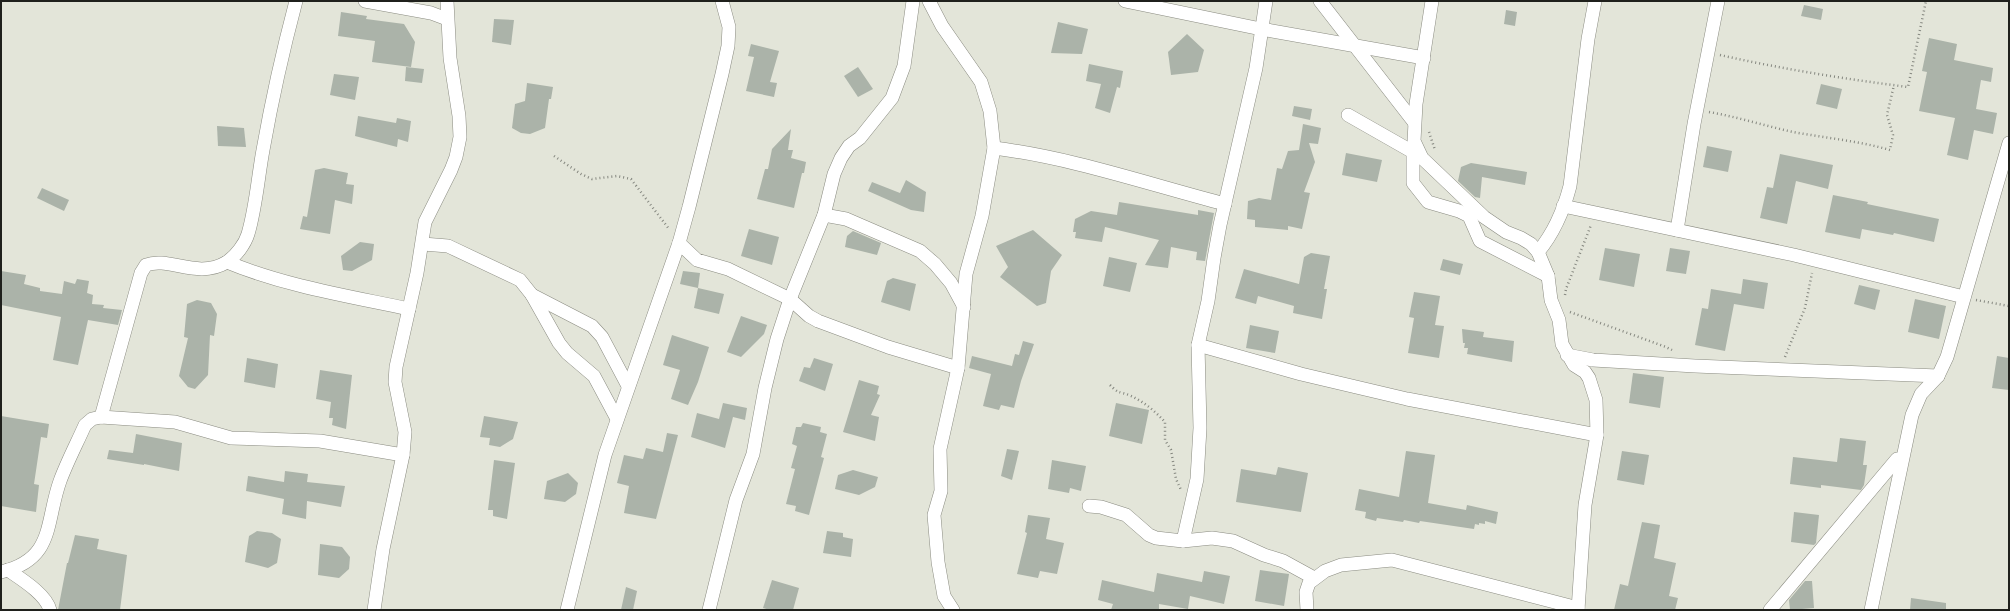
<svg xmlns="http://www.w3.org/2000/svg" width="2010" height="611" font-family="'Archivo Narrow',sans-serif">
	<rect width="100%" height="100%" fill="#e3e5d9"/>
	<g fill="#abb3a9">
		<path d="M1804,5l19,4 -2,11 -20,-4z"/>
		<path d="M1506,10l11,2 -2,14 -11,-2z"/>
		<path d="M341,12l26,4 -1,3 38,5 11,18 -4,25 -39,-5 3,-21 -37,-5z"/>
		<path d="M494,19l20,1 -3,25 -19,-3z"/>
		<path d="M1058,22l30,7 -6,25 -31,-1z"/>
		<path d="M1187,34l17,16 -6,22 -27,3 -3,-23z"/>
		<path d="M1929,38l28,6 -3,16 39,8 -2,14 -10,-2 -5,29 21,4 -4,21 -19,-4 -6,30 -21,-5 8,-37 -36,-7 8,-39 -5,-1z"/>
		<path d="M751,44l28,7 -9,31 7,1 -3,14 -28,-6 8,-34 -6,-1z"/>
		<path d="M1089,64l34,7 -3,17 -3,-1 -7,26 -15,-5 6,-24 -15,-3z"/>
		<path d="M406,67l18,2 -2,14 -17,-2z"/>
		<path d="M858,67l15,22 -15,8 -14,-21z"/>
		<path d="M334,74l25,3 -4,23 -25,-5z"/>
		<path d="M527,83l26,4 -2,12h-2l-4,29 -15,6 -9,-1 -9,-5 3,-24 10,-3z"/>
		<path d="M1821,84l21,5 -5,20 -21,-5z"/>
		<path d="M1294,106l18,3 -2,11 -18,-4z"/>
		<path d="M358,116l38,7 1,-5 14,3 -3,21 -10,-3 -1,8 -42,-11z"/>
		<path d="M1303,124l18,4 -3,16 -9,-1 6,19 -11,30 6,1 -8,36 -14,-3v4l-33,-3v-7l-8,-1 1,-18 11,-3 12,2 6,-32 5,1 6,-18 11,-1z"/>
		<path d="M217,126l27,2 2,19 -28,-1z"/>
		<path d="M791,129l-3,21h5l-2,8 15,4 -2,11h-2l-8,35 -37,-9 8,-30h3l4,-20z"/>
		<path d="M1707,146l25,5 -4,21 -25,-5z"/>
		<path d="M1346,153l36,7 -5,22 -35,-7z"/>
		<path d="M1780,154l53,11 -5,24 -32,-8 -9,43 -27,-6 7,-31 6,1z"/>
		<path d="M1471,163l56,9 -2,13 -43,-8 -2,21 -5,-1 -17,-16 3,-14z"/>
		<path d="M324,168l24,5 -2,11 8,1 -2,19 -17,-4 -5,34 -30,-5 3,-13 4,1 8,-47z"/>
		<path d="M906,180l20,12 -2,20 -13,-2 -43,-19 4,-9 28,11z"/>
		<path d="M42,188l27,12 -5,11 -27,-13z"/>
		<path d="M1833,195l35,7 -1,2 72,15 -5,23 -40,-9 -1,2 -31,-6 -2,10 -35,-7z"/>
		<path d="M1119,202l79,13v-5l16,3 -9,48 -9,-1 1,-8 -26,-5 -3,21 -23,-3 14,-25 -54,-13 -3,15 -27,-4 1,-6h-3l2,-13 16,-8 26,4z"/>
		<path d="M749,229l30,8 -7,28 -31,-9z"/>
		<path d="M1033,230l29,25 -11,16 -5,32 -9,3 -37,-29 8,-10 -12,-21z"/>
		<path d="M853,231l28,12 -4,12 -32,-8 2,-11z"/>
		<path d="M360,242l14,2 -2,16 -20,11 -9,-1 -2,-14z"/>
		<path d="M1605,248l35,6 -6,33 -35,-7z"/>
		<path d="M1670,248l20,3 -4,23 -20,-3z"/>
		<path d="M1311,253l19,3 -6,33h3l-5,30 -29,-6 1,-7 -36,-10 -2,8 -21,-6 9,-29 55,15 5,-27z"/>
		<path d="M1109,257l28,6 -7,29 -27,-6z"/>
		<path d="M1443,259l20,5 -3,11 -20,-5z"/>
		<path d="M1,271l25,4 -2,9 16,4v3l22,3 2,-13 11,3 2,-5 12,2 -2,12 6,2 -1,9 12,1 -1,3 19,2 -4,15 -30,-5 -10,45 -25,-5 8,-43 -60,-12z"/>
		<path d="M683,271l17,2 -2,15 -18,-4z"/>
		<path d="M893,278l23,6 -6,27 -29,-9 6,-21z"/>
		<path d="M1743,279l25,4 -4,26 -30,-5 -9,47 -30,-6 7,-37 6,1 3,-20 30,5z"/>
		<path d="M1859,285l21,5 -5,20 -21,-6z"/>
		<path d="M698,288l26,6 -5,20 -25,-6z"/>
		<path d="M1414,292l26,4 -5,29 9,1 -5,32 -31,-5 6,-35 -5,-1z"/>
		<path d="M1915,299l31,7 -7,33 -31,-7z"/>
		<path d="M197,300l14,3 6,11 -3,22 -4,-1 -2,40 -13,14 -7,-2 -9,-11 9,-38 -4,-1 3,-33z"/>
		<path d="M741,316l26,9 -3,9 -23,23 -14,-5z"/>
		<path d="M1250,325l29,6 -4,22 -29,-5z"/>
		<path d="M1462,329l22,3 -1,5 31,4 -2,21 -45,-8 1,-6h-4l1,-5h-2z"/>
		<path d="M672,335l37,12 -11,35 -10,23 -17,-6 9,-29 -17,-5z"/>
		<path d="M1023,341l11,3 -13,37 -7,27 -13,-3 -2,5 -16,-4 8,-32 -22,-6 3,-12 40,10 3,-12 4,1z"/>
		<path d="M1997,356l12,2v32l-17,-2z"/>
		<path d="M247,358l31,6 -3,24 -31,-6z"/>
		<path d="M814,358l19,6 -8,27 -26,-10 5,-14 6,1z"/>
		<path d="M320,370l32,5 -6,54 -14,-4 1,-7h-4l2,-16 -15,-3z"/>
		<path d="M1633,373l31,4 -4,31 -31,-5z"/>
		<path d="M859,380l20,6 -2,8 3,1 -9,20 8,2 -4,24 -32,-9z"/>
		<path d="M723,403l24,5 -2,12 -12,-3 -8,31 -34,-11 6,-24 22,6z"/>
		<path d="M1116,403l33,7 -7,34 -33,-8z"/>
		<path d="M1,416l48,8 -2,14 -6,-1 -7,47 5,1 -3,27 -35,-6z"/>
		<path d="M484,416l34,6 -5,17 -13,8 -11,-2 1,-7 -10,-1z"/>
		<path d="M803,423l18,4 -1,5 7,2 -6,23 3,1 -15,57 -14,-4 1,-5 -10,-2 9,-35 -4,-1 6,-22 -5,-2 4,-17h5z"/>
		<path d="M667,433l11,2 -22,84 -32,-6 5,-27 -12,-3 7,-28 19,4 3,-11 17,4z"/>
		<path d="M136,434l46,9 -3,28 -35,-7v1l-37,-6 2,-9 24,3z"/>
		<path d="M1840,438l26,3 -3,24h4l-3,20 -3,5 -40,-5v3l-31,-4 3,-27 44,5z"/>
		<path d="M1007,449l12,2 -7,29 -11,-4z"/>
		<path d="M1406,451l29,4 -7,48 38,7 1,-5 31,7 -2,12 -11,-3v3l-6,-1v2l-4,-1 -1,5 -54,-8 -1,2 -15,-3 -1,2 -26,-4 -1,3 -11,-3 1,-6 -11,-2 4,-21 40,8z"/>
		<path d="M1622,451l27,4 -5,30 -27,-5z"/>
		<path d="M494,460l21,3 -8,56 -14,-3v-6h-5z"/>
		<path d="M1052,460l34,6 -5,25 -11,-3 -1,5 -21,-4z"/>
		<path d="M1278,467l30,6 -7,39 -65,-10 5,-33 35,6z"/>
		<path d="M853,470l25,7 -3,10 -16,8 -24,-6 3,-14z"/>
		<path d="M285,471l23,3 -1,8 38,4 -4,21 -34,-6 -1,18 -24,-5 2,-15 -38,-8 2,-15 36,6z"/>
		<path d="M568,473l10,10 -2,11 -11,8 -21,-3 3,-18z"/>
		<path d="M1794,512l25,3 -3,28 -2,2 -23,-3z"/>
		<path d="M1028,515l22,3 -4,21 18,4 -7,31 -17,-3 -2,7 -21,-4 10,-41 -2,-1z"/>
		<path d="M1642,522l18,3 -6,33 22,5 -7,33 9,2 -3,12h-61l6,-26 8,2z"/>
		<path d="M257,531l15,2 9,6 -4,24 -9,5 -23,-6 4,-26z"/>
		<path d="M827,531l16,2v4l10,2 -2,18 -28,-4z"/>
		<path d="M75,535l24,4 -2,10 30,6 -7,55h-62l9,-47h1z"/>
		<path d="M320,544l22,3 8,10 -1,12 -10,9 -21,-3z"/>
		<path d="M1260,570l29,4 -5,32 -29,-5z"/>
		<path d="M1204,571l26,5 -6,28 -34,-8 -2,13 -29,-5v6h-48l2,-6 -15,-4 4,-20 52,12 3,-19 45,9z"/>
		<path d="M772,580l27,8 -6,22h-23l-7,-2z"/>
		<path d="M1805,581h7l2,27 -24,2 -1,-10z"/>
		<path d="M626,587l11,4 -4,19h-12z"/>
		<path d="M1911,598l35,5v7h-36z"/>
	</g>
	<g fill="none" stroke-linecap="round" stroke-linejoin="round">
		<defs>
			<g id="street">
				<path d="M365,1l66,12 16,6"/>
				<path d="M929,1l13,25 39,56 9,29 4,37 -12,68 -16,58 -8,94 -18,81 1,42 -7,24 4,47 6,34 9,14"/>
				<path d="M1125,1l136,28 163,29"/>
				<path d="M1320,1l94,121"/>
				<path d="M1432,1l-16,103 -2,37 8,17 62,59 22,15 15,6 10,6 7,8 10,24 3,24 8,20 3,24 12,21 11,7 4,6 7,22 1,35 -12,70 -7,105"/>
				<path d="M1348,115l65,37v31l15,19 31,9 10,5 11,25 68,35"/>
				<path d="M994,148c79,10 154,36 231,56"/>
				<path d="M1563,206l231,49 170,42"/>
				<path d="M824,215l22,4 74,32 15,13 16,19 13,24"/>
				<path d="M1677,230l17,-106 24,-123"/>
				<path d="M679,243l18,17 31,9 62,30 19,17 9,5 70,26 70,21"/>
				<path d="M423,244l25,2 72,34 12,15 60,31 10,11 26,49"/>
				<path d="M1538,252c15,-18 26,-43 32,-66l18,-147 7,-38"/>
				<path d="M227,262c58,24 121,34 182,47"/>
				<path d="M532,295l27,48 8,10 27,23 23,43"/>
				<path d="M1198,345l103,29 106,25 190,36"/>
				<path d="M1567,355l26,5 102,6 243,10"/>
				<path d="M101,417l40,-144 5,-8c23,-9 51,15 81,-3 9,-6 18,-18 21,-28 8,-27 10,-57 15,-84 9,-51 20,-100 33,-149"/>
				<path d="M1089,506l12,1 25,8 23,20 7,3 27,3 29,-3 21,3 31,14 19,6 31,17"/>
				<path d="M1183,541l14,-62 3,-51 -2,-83 10,-44 6,-43 6,-33 36,-157 10,-67"/>
				<path d="M8,570c13,9 38,24 42,40"/>
				<path d="M1,572c54,-13 44,-49 59,-91 7,-19 17,-38 25,-56l7,-6 9,-2 74,5 56,16 89,3 83,14"/>
				<path d="M374,610l9,-61 20,-94 2,-23 -10,-50 1,-15 21,-94 8,-51 26,-52 5,-13 4,-20 -1,-21 -9,-58 -3,-57"/>
				<path d="M567,610l38,-155 74,-212 10,-36 33,-133 6,-28 1,-19 -7,-26"/>
				<path d="M709,610l27,-110 17,-46 12,-66 12,-49 13,-40 34,-84 10,-41 7,-16 8,-12 11,-8 32,-40 12,-32 9,-65"/>
				<path d="M1307,610l-1,-18 3,-9 16,-12 16,-6 51,-5 186,48"/>
				<path d="M1770,610l127,-151"/>
				<path d="M1871,610l41,-195 9,-21 17,-18 9,-19 62,-214"/>
			</g>
		</defs>
		<use href="#street" stroke="#8a8b81" stroke-width="14"/>
		<g stroke="#868880" stroke-width="2.5" stroke-dasharray="1 3" stroke-linecap="butt">
			<path d="M1720,55c62,14 125,24 188,32l18,-86"/>
			<path d="M1709,112c29,5 56,14 84,20 33,6 66,9 97,18l3,-15 -6,-20 7,-30"/>
			<path d="M1429,132l6,18"/>
			<path d="M554,156l27,18 11,5 25,-3 14,3 38,50"/>
			<path d="M1565,295l1,-6 25,-64"/>
			<path d="M1976,300l33,6"/>
			<path d="M1570,312l96,35 6,3"/>
			<path d="M1785,357l20,-49 7,-35"/>
			<path d="M1110,385c9,9 8,6 19,10 14,6 26,16 36,27v18l6,10 5,29 5,11"/>
		</g>
		<use href="#street" stroke="#fff" stroke-width="13"/>
	</g>
	<rect width="2010" height="611" fill="none" stroke="#1f201c" stroke-width="4"/>
</svg>
